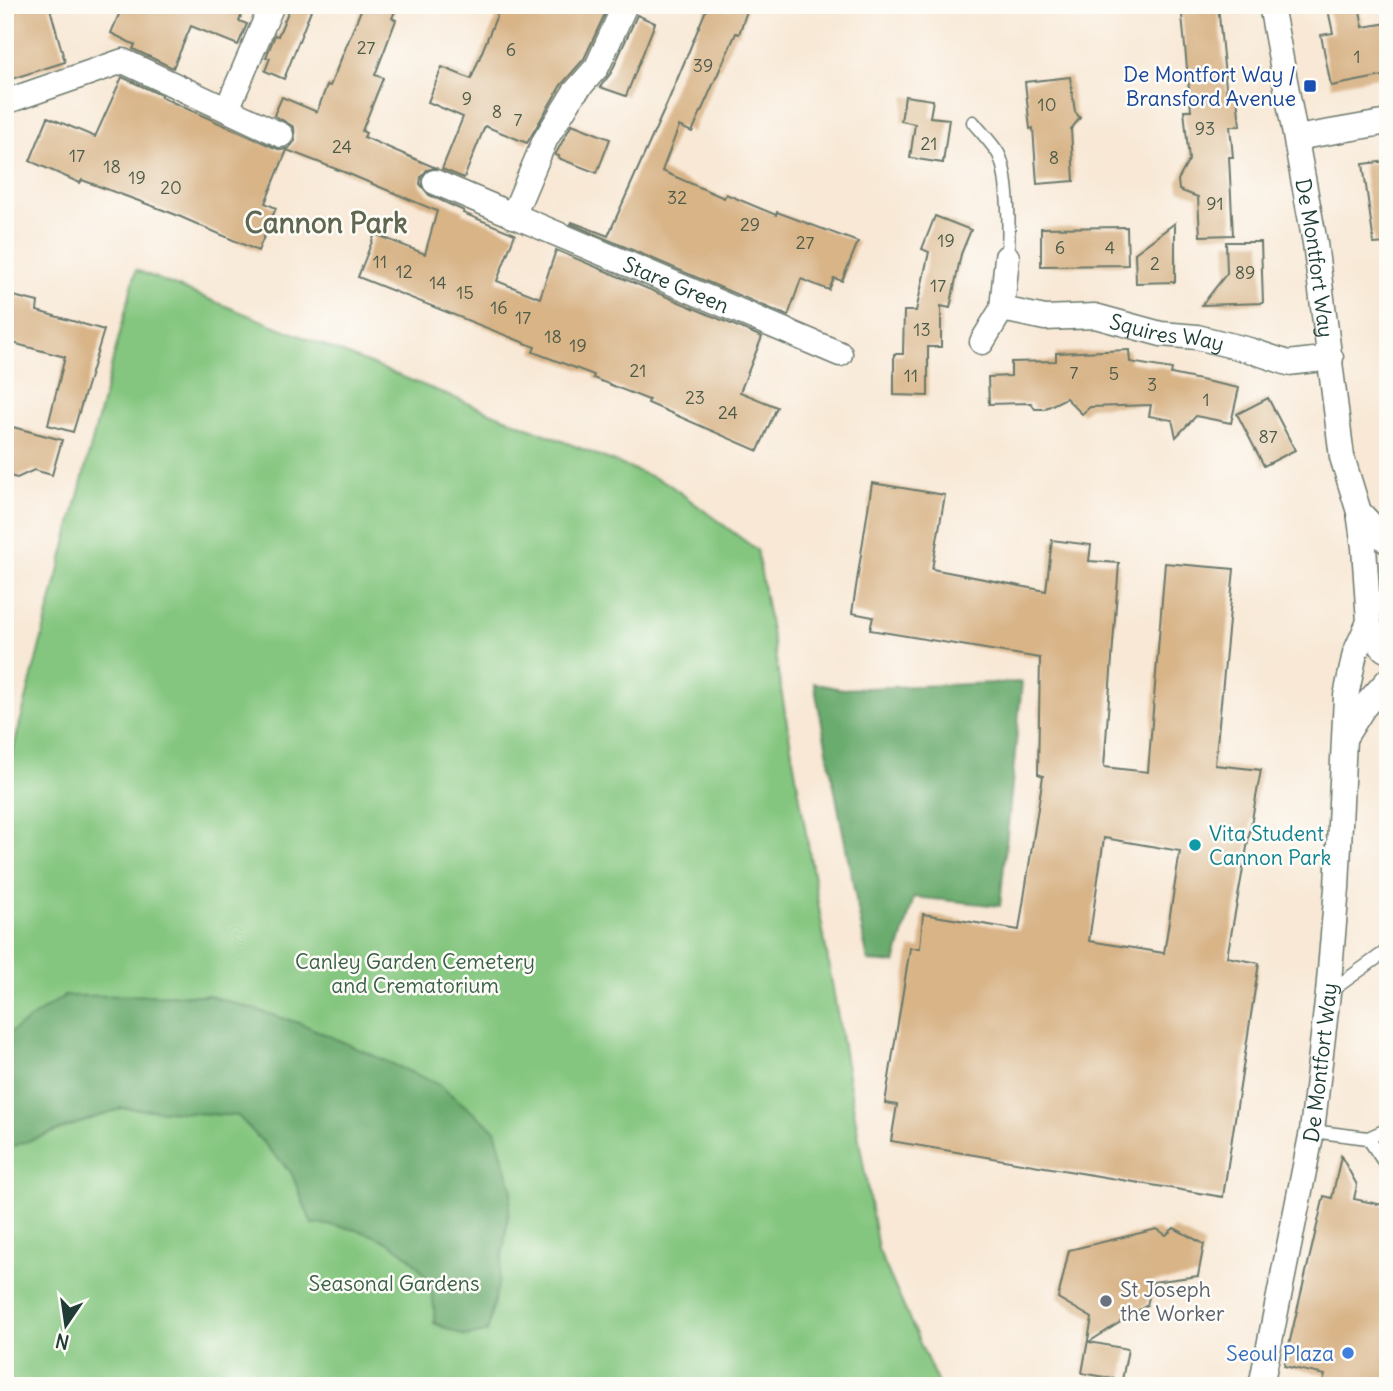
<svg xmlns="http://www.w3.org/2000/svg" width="1393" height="1391" font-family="Delius,sans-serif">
	<rect width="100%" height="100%" fill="#fdfcf7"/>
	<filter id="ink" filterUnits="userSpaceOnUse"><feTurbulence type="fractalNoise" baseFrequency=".0143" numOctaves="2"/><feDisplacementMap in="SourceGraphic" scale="14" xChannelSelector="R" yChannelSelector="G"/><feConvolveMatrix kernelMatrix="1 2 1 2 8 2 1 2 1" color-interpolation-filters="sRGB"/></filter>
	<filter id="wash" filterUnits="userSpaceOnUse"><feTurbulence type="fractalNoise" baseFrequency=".00686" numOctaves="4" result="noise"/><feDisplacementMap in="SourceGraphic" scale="28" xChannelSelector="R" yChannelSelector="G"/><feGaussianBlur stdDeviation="1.57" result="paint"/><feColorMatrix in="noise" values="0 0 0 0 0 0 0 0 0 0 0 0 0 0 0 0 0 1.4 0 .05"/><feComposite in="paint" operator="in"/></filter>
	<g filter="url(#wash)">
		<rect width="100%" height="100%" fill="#f8e8d5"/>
		<path fill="#84c67f" stroke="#52825a" stroke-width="2" d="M136,270l531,213 90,67 121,699 61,137h-934v-604z"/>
		<g fill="#6bab6e" stroke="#457451" stroke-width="2">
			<path d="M1022,682l-22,224 -86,-9 -19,66 -27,-2 -54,-278 27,6z"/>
			<path d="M208,995l94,29 136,60 57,46 17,59 -14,96 -11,47 -22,4 -31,-13c5,-70 -62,-97 -122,-99l-21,-52 -53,-56 -116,-8 -117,41v-113l59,-40z"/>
		</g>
		<g id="blocks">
			<g fill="#d8b487" fill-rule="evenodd">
				<path d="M5,5h44l16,57 -60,19z"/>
				<path d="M123,5h123l-7,16 8,3 -9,21 -47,-19 -18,42 -40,-19 2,-4 -24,-12z"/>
				<path d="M291,5h22l-29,74 -19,-8 5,-13 -4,-1 9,-22 3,1z"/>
				<path d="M363,5h35l-6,13 4,2 -21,55 8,3 -21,53 4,2 -2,4 72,31 -9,2 -6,7 -1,7 9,11 35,16 -1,2 52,21 -18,47 43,17 16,-48 206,87 -22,55 37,15 -19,44 -110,-48 1,-3 -56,-22 1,-3 -61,-23 2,-5 -177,-70 17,-43 50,20 12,-43 -88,-37 -62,-24 -22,53 11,5 -18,43 -84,-37 -92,-34 -2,3 -50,-22 18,-44 47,20 27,-60 39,18v2l114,51 7,2 7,-2 6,-7 -1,-14 -20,-12 8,-18 35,15 10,-27 3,1z"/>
				<path d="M501,5h108l-25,54 -23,26 -34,58 -42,-17 -21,52 -22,-9 21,-52 -35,-15 14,-35 29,12z"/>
				<path d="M708,5h41l-10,29 -3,-1 -44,99 -13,-6 -17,45 62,27 2,-4 50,21 1,-3 81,30 -16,39 -8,-3 -5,12 -28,-11 -13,37 -217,-92 1,-2 36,14 61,-137z"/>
				<path d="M1181,5h37l9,92 10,-1 3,30h-10l3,31h-4l4,78 -33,1 -2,-39 -19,-7 -1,-10 11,-20 -5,-50h7z"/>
				<path d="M1327,5h32l4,22 25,-4v52l-57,11 -10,-51 12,-2z"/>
				<path d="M637,15l18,8 -29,73 -26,-9 11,-14z"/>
				<path d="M1070,77l5,35 5,6 -9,11 3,52 -37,3 -4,-56 -3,1 -5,-47z"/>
				<path d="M905,96l28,4 -3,17 19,2 -6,44 -33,-5 5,-34 -14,-3z"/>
				<path d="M572,124l38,15 -13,34 -39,-15 1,-2 -4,-1z"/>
				<path d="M1388,161v82l-14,1 -11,-80z"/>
				<path d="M935,216l36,14 -10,24 -11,54 -9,-2v41h-13v49l-34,-1v-41h9l1,-43h12l13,-59 -7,-3z"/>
				<path d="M1175,223v59l-39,1 -1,-30z"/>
				<path d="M1127,227l1,38 -87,1v-38z"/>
				<path d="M1226,242h35l2,61 -61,2 25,-32z"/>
				<path d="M5,294l33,8 -1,9 67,19 -31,102 -25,-7 17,-68 -60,-16z"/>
				<path d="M1129,350l1,12 42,7 -1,5 68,14 -8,35 -35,-7 -20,21 -4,-17 -23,-4 2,-11 -61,2 -8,7 -16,-16 -22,11h-9l-4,-6 -42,1 -1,-27 23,-1v-14l45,-1v-8z"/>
				<path d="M1268,398l27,52 -31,16 -27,-52z"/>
				<path d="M5,425l57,15 -10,35 -18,-5 -17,8 -12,-3z"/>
				<path d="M872,483l73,12 -13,74 114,22 6,-51 39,5 -2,16 30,2 -15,204 44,5 17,-209 69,6 -19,196 46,5 -34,187 32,6 -36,234 -332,-56 6,-36 -12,-2 25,-155h10l3,-34 96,16 24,-154 -5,-2 2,-116 -170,-28 3,-13 -21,-4zM1104,838l76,13 -16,102 -75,-12z"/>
				<path d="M1341,1156l16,29 -3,14 34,7v180h-66l3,-11 -41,-9 40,-170 8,2z"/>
				<path d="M1174,1228l30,16 -6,32 -45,6 -6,23 -58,37 39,7 -6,31 -40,-7 10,-55 -34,-20 11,-48 88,-21 9,6z"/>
			</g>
		</g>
	</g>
	<g filter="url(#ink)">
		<use href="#blocks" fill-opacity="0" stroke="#6b796c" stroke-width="2"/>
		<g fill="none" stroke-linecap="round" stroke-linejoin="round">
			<defs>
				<g id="lane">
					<path d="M973,122c8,10 18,20 25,31 11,19 12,81 9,104"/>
					<path d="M1328,993l60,-43"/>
					<path d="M1312,1131l56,7 20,30"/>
					<path d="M1368,1138l20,-9"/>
				</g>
				<g id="street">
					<path id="s1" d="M1271,5l44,238 27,214 17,55 5,35 5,75 3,13 12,14 4,2"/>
					<path d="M5,102l118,-41 158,74"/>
					<path d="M227,109l45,-104"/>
					<path d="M1296,138l92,-16"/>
					<path id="s2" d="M435,182l405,172"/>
					<path d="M513,216l32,-76 29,-47 23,-26 28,-62"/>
					<path id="s3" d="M1002,309l43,9 50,-2 66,18 36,3 52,13 39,13 43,-5"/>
					<path d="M982,342l20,-33 5,-52"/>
					<path d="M1359,512l29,30"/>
					<path d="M1346,735l17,-27 25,-28"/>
					<path id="s4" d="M1261,1386l51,-255 16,-138 9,-105 9,-192 9,-43 14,-31"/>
				</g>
			</defs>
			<use href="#lane" stroke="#6b796c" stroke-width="15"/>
			<use href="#street" stroke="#6b796c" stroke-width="27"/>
			<use href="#lane" stroke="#fff" stroke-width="12"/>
			<use href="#street" stroke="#fff" stroke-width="24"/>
		</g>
	</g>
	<rect fill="#1a4fb4" stroke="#fdfcf7" stroke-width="2.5" x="1303" y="79" width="14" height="14" rx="3.5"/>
	<circle fill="#0f9aa8" stroke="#fdfcf7" stroke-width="2.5" cx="1195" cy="845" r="7"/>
	<circle fill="#6b7280" stroke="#fdfcf7" stroke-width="2.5" cx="1106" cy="1301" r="7"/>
	<circle fill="#3f7fe0" stroke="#fdfcf7" stroke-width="2.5" cx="1348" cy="1353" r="7"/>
	<g text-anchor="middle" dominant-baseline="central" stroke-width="5" stroke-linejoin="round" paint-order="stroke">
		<g font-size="18" fill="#4d5b49">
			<text x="366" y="47">27</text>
			<text x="511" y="49">6</text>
			<text x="1357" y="56">1</text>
			<text x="703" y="65">39</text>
			<text x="467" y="98">9</text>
			<text x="1047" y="104">10</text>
			<text x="497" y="111">8</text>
			<text x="518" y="119">7</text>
			<text x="1205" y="128">93</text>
			<text x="929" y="143">21</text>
			<text x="342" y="146">24</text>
			<text x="77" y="155">17</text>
			<text x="1054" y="157">8</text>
			<text x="112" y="166">18</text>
			<text x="137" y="177">19</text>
			<text x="171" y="187">20</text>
			<text x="677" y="197">32</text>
			<text x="1215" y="203">91</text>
			<text x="750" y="224">29</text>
			<text x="946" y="240">19</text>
			<text x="805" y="242">27</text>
			<text x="1060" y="247">6</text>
			<text x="1110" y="247">4</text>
			<text x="380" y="261">11</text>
			<text x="1155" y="263">2</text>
			<text x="404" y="271">12</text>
			<text x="1245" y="272">89</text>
			<text x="438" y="282">14</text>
			<text x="938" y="285">17</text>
			<text x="465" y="292">15</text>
			<text x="499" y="307">16</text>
			<text x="523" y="317">17</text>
			<text x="922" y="329">13</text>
			<text x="553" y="336">18</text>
			<text x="578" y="345">19</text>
			<text x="638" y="370">21</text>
			<text x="1074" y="372">7</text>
			<text x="1114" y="373">5</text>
			<text x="911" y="375">11</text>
			<text x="1152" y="384">3</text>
			<text x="695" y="397">23</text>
			<text x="1206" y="399">1</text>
			<text x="728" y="412">24</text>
			<text x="1268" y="436">87</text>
		</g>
		<g font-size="21" fill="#164399" stroke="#fdfcf7" text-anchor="end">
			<text x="1296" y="74">De Montfort Way /<tspan x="1296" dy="24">Bransford Avenue</tspan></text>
		</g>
		<g font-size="21" fill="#1f3d34" stroke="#fdfcf7">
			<text stroke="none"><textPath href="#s1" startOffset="257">De Montfort Way</textPath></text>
			<text stroke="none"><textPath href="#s2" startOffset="262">Stare Green</textPath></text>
			<text stroke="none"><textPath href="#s3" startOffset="168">Squires Way</textPath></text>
			<text stroke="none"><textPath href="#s4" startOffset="329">De Montfort Way</textPath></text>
		</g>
		<g font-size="21" fill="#0d838f" stroke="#fdfcf7" text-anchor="start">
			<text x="1209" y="833">Vita Student<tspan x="1209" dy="24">Cannon Park</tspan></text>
		</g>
		<g font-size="21" fill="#385f47" stroke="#fdfcf7">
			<text x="415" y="961">Canley Garden Cemetery<tspan x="415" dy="24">and Crematorium</tspan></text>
			<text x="394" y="1283">Seasonal Gardens</text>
		</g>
		<g font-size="21" fill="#5b616d" stroke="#fdfcf7" text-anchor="start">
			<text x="1120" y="1289">St Joseph<tspan x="1120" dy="24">the Worker</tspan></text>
		</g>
		<g font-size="21" fill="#366cbe" stroke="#fdfcf7" text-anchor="end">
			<text x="1334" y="1353">Seoul Plaza</text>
		</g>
		<g font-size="28" font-weight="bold" fill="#606751" stroke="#fdfcf7">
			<text x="326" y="223">Cannon Park</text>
		</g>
	</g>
	<rect width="1393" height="1391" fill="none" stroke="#fdfcf7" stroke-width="28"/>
	<g transform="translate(66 1325) rotate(193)" stroke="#fdfcf7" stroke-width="5" paint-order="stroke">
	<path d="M0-5L12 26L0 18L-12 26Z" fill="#1f3d34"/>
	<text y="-10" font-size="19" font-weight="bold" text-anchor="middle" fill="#1f3d34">N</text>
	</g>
</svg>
